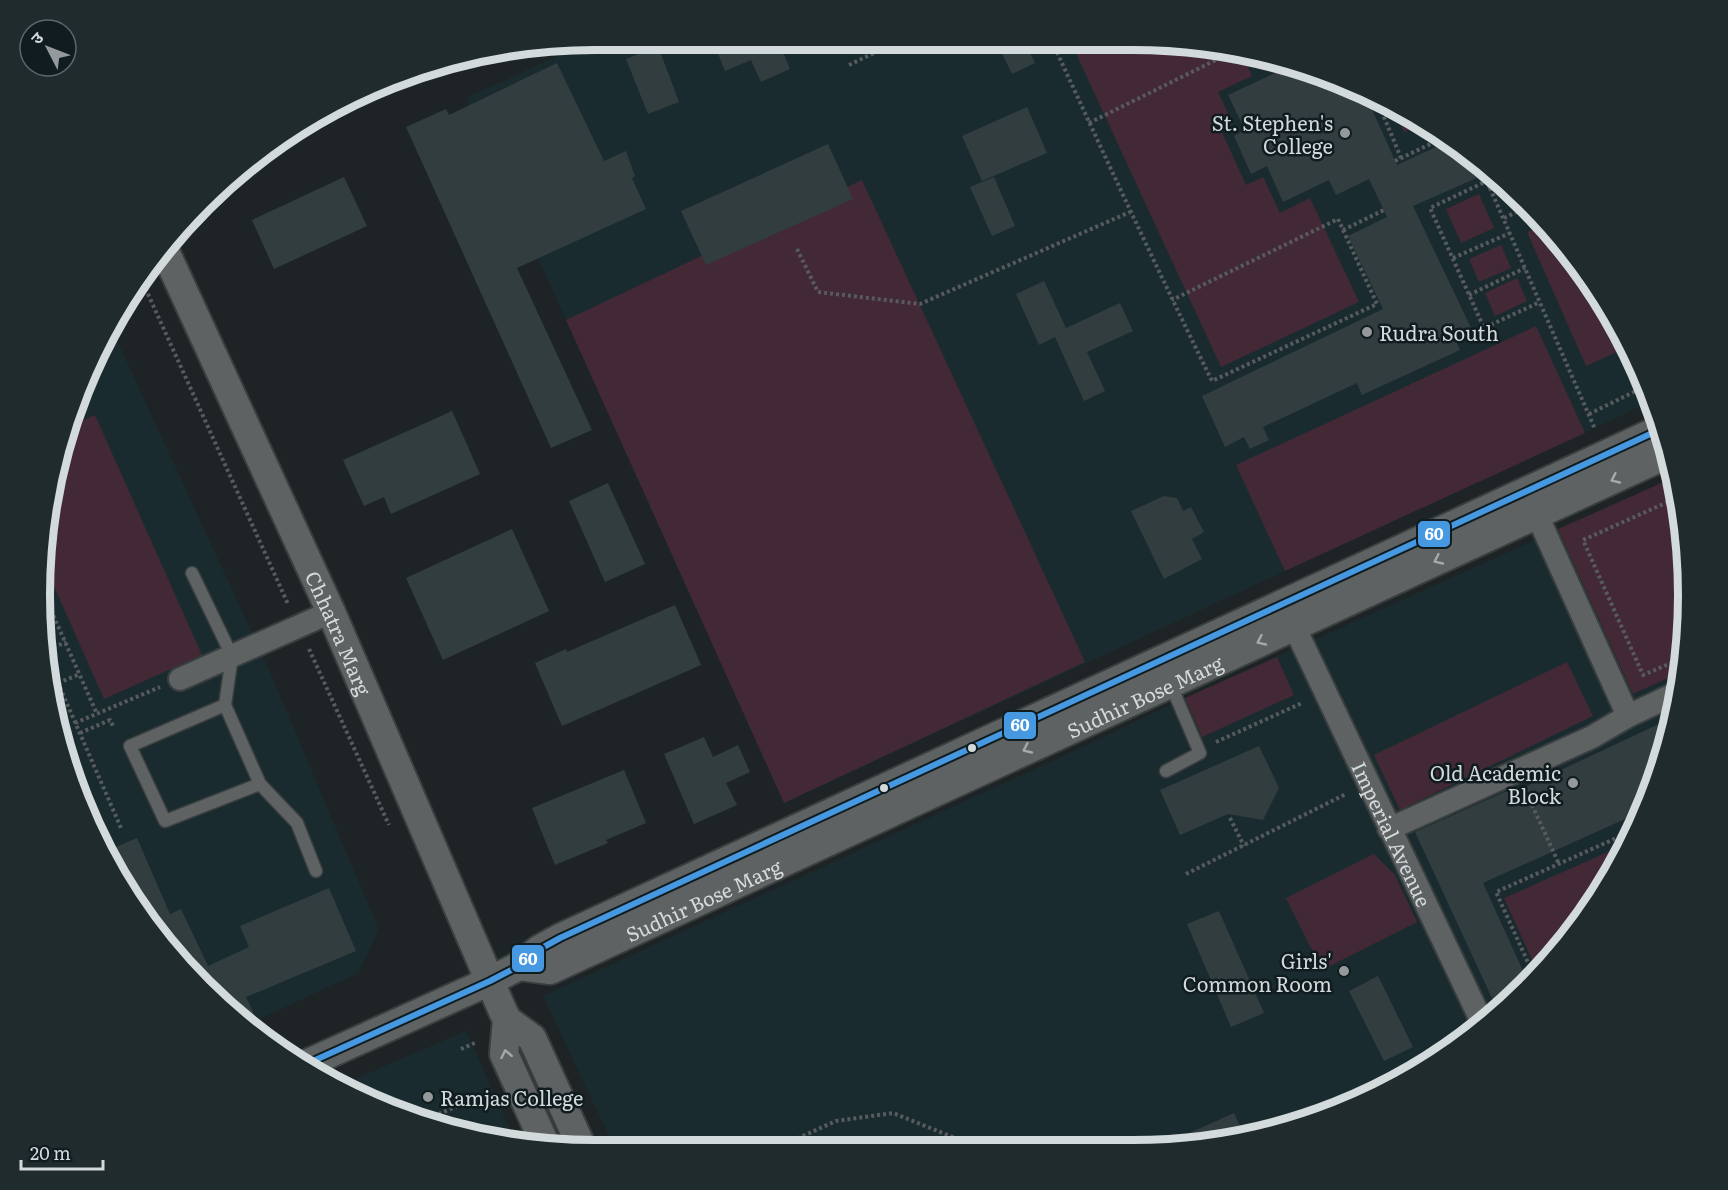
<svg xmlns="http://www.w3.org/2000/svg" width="1728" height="1190" font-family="Literata,'Noto Sans Devanagari',serif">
	<rect width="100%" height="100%" fill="#1e2426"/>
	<g fill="#1a2b30">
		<path d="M595,39h538l108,11 170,63 115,89 69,84 52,97 5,18 -868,402 -318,-705z"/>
		<path d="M113,332l153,331 113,267 -21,43 -112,52 -44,-37 -105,-147 -47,-138 -6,-180 37,-141z"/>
		<path d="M1675,477l3,10 11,108 -11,109 -31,104 -52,96 -69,84 -147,106 -138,46 -108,11h-517l-73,-155 559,-258 83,-40z"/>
		<path d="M466,1031l50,112 -30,-3 -104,-31 -43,-23z"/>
	</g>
	<g fill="#422935">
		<path d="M1094,39h39l107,11 12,26 -34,16 15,32 -12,6 25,55 17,-8 17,36 30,-15 49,104 -138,65 -147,-318z"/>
		<path d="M1392,106l19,7 13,10 -20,9z"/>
		<path d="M862,180l223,482 -301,141 -218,-483z"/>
		<path d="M1479,194l15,34 -33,15 -15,-34z"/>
		<path d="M1545,224l50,62 33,61 -42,19 -59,-134z"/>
		<path d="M1501,245l10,23 -32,14 -10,-23z"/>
		<path d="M1517,278l10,23 -32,15 -10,-23z"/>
		<path d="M1536,326l49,107 -300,138 -49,-106z"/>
		<path d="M95,415l107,240 -98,44 -59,-133 -1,-43 26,-97z"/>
		<path d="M1675,477l3,10 11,108 -8,77 -48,22 -75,-165z"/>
		<path d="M1277,657l17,38 -92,42 -17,-39z"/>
		<path d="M1567,662l26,54 -193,94 -26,-55z"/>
		<path d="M1628,843l-33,61 -57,69 -34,-75z"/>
		<path d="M1374,854l21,21 22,47 -95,48 -36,-72z"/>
	</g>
	<g fill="#323d40">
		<path d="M712,39h86l-17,8 9,22 -29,13 -10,-22 -26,11z"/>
		<path d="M995,39h28l12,24 -23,11z"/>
		<path d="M658,46l21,56 -31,12 -22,-55z"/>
		<path d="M557,63l47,98 22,-10 9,25 -3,2 14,31 -129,59 75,162 -41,18 -145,-321 40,-18 3,6z"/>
		<path d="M1288,67l78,29 31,69 50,-23 41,31 -75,33 58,122 -17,8 6,14 -98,45 -5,-12 -94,44 6,13 -19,9 -6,-12 -19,10 -23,-51 181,-87 -35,-73 39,-19 -18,-38 -33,16 -7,-15 -46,22 -16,-36 -16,8 -17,-38 11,-6 -17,-35z"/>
		<path d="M1027,107l20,46 -65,28 -20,-45z"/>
		<path d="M828,144l25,55 -147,66 -25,-54z"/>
		<path d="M344,177l23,49 -93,43 -22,-49z"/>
		<path d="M994,177l21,49 -23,10 -22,-49z"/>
		<path d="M1044,281l22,47 54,-25 13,28 -46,21 18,39 -21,10 -29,-64 -16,8 -23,-51z"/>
		<path d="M452,411l28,63 -89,40 -7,-17 -20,9 -21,-46z"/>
		<path d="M608,483l37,81 -40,18 -36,-81z"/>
		<path d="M1164,496l13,2 6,13 8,-4 13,25 -12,7 10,20 -38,20 -33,-68z"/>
		<path d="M512,529l37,82 -106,49 -37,-82z"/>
		<path d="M675,605l26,60 -139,61 -27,-63 31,-14 1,3z"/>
		<path d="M1674,717l-29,93 -162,73 46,101 -32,25 -82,-177 101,-45 2,3z"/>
		<path d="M704,737l9,20 25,-12 12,27 -24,11 11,22 -43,19 -30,-70z"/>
		<path d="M1259,746l20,42 -16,32 -35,-6 -48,21 -20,-45z"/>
		<path d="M624,770l22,53 -40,17 2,3 -53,22 -23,-57z"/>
		<path d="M137,838l33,76 11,-5 27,57 41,-19 -9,-21 89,-38 27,63 -110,46 21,44 -65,-53 -98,-136z"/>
		<path d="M1219,911l45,102 -33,14 -44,-103z"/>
		<path d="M1378,976l35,71 -29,14 -35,-70z"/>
		<path d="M1234,1113l12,26 -80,9 -1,-4z"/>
	</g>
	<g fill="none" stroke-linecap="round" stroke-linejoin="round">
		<defs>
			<g id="service">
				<path d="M192,573l40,83 -7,49 35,79 37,39 19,48"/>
				<path d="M225,705l-95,41 35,75 95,-37"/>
				<path d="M1166,771l34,-18 -30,-70"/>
			</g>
			<g id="minor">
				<path d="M1537,515l91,201 51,-24"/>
				<path id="s1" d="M1294,626l187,394"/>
				<path d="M180,679l151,-67"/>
				<path d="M1389,829l203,-92 36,-21"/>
			</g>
			<g id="tertiary">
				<path id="s2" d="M164,249l167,363 170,395 6,13 -3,34 42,92"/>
				<path id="s3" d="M519,966l31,4 1118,-516"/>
				<path d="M507,1020l25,18 51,112"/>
				<path d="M302,1066l188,-85 29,-15 21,-17 20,-11 1101,-509"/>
			</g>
		</defs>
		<use href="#service" stroke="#393e3f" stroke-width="15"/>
		<use href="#minor" stroke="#393e3f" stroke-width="26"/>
		<use href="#tertiary" stroke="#393e3f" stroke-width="32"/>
		<g stroke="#575b5d" stroke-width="4" stroke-dasharray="3 3" stroke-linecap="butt">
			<path d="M1072,39l-17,9c51,111 103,223 157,333l165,-77 -39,-85 -166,81"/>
			<path d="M849,65l54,-26"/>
			<path d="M1377,100l24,58"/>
			<path d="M1089,123l149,-74"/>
			<path d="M1395,161l48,-23"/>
			<path d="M1501,183l-11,5 105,241"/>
			<path d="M1490,188l-3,-7 -57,27 54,120 56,-26"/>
			<path d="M1504,218l25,-12"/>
			<path d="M1343,230l41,-20"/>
			<path d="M797,249l21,43 102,12 210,-92"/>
			<path d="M1453,258l57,-25"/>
			<path d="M143,283l145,321"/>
			<path d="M1469,295l56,-27"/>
			<path d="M1589,414l59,-29"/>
			<path d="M1679,497l-96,43 60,135 40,-17"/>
			<path d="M46,599l51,115"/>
			<path d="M309,649l80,176"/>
			<path d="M48,650l18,-8"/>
			<path d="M48,660l73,168"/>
			<path d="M58,683l22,-9"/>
			<path d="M75,723l85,-36"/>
			<path d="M80,733l30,-13 4,8"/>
			<path d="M1216,742l86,-39"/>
			<path d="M1527,794l32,70"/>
			<path d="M1230,818l14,28"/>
			<path d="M1186,874l160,-80"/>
			<path d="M1535,978l-39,-86 134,-60 2,4"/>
			<path d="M461,1049l16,-7"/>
			<path d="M422,1121l50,-21"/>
			<path d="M770,1151l66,-30 57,-8 94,38"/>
		</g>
		<use href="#service" stroke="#5e6263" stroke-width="12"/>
		<use href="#minor" stroke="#5e6263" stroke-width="22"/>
		<use href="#tertiary" stroke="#5e6263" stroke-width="28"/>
		<defs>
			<path id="bus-1" d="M302,1066l188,-85 29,-15 21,-17 20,-11 1101,-509"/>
		</defs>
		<use href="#bus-1" stroke="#101c1f" stroke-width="10"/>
		<use href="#bus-1" stroke="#4699e1" stroke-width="6"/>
	</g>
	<defs><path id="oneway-chevron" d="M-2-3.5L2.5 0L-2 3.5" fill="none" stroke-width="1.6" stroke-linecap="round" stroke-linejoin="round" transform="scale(1.5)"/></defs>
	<g stroke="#a4aaac">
		<use href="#oneway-chevron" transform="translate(1615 479) rotate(155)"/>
		<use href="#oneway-chevron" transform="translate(1438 560) rotate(155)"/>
		<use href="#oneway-chevron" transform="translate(1261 641) rotate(155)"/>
		<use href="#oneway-chevron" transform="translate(1027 749) rotate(155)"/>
		<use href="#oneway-chevron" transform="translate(506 1054) rotate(-101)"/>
	</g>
	<g fill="#949a9c" stroke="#101c1f" stroke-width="2">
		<circle cx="1345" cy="133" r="6"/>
		<circle cx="1367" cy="332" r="6"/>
		<circle cx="1573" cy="783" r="6"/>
		<circle cx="1344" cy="971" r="6"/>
		<circle cx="428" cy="1097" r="6"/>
	</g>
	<g fill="#d3dadc" stroke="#101c1f" stroke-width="2">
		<circle cx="972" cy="748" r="5"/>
		<circle cx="884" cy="788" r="5"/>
	</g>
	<g text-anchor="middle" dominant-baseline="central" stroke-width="5" stroke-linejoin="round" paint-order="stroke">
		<g font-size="20" fill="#d3dadc" stroke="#101c1f" text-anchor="end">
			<text x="1333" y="122">St. Stephen's<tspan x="1333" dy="23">College</tspan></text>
			<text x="1379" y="332" text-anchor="start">Rudra South</text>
			<text x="1561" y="772">Old Academic<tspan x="1561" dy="23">Block</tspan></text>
			<text x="1332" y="960">Girls'<tspan x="1332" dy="23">Common Room</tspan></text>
			<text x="440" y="1097" text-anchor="start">Ramjas College</text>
		</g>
		<g font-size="20" fill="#d3dadc" stroke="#101c1f">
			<text stroke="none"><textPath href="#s2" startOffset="422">Chhatra Marg</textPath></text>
			<text stroke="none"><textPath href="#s3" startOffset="686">Sudhir Bose Marg</textPath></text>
			<text stroke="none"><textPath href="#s1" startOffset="230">Imperial Avenue</textPath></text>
			<text stroke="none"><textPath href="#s3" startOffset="200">Sudhir Bose Marg</textPath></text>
		</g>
	</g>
	<path d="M0 0H1728V1190H0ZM595 50H1133A545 545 0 0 1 1678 595V595A545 545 0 0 1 1133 1140H595A545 545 0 0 1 50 595V595A545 545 0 0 1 595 50Z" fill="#202b2e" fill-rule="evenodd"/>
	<path fill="none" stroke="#d3dadc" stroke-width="8" d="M595 50H1133A545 545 0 0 1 1678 595V595A545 545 0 0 1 1133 1140H595A545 545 0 0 1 50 595V595A545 545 0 0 1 595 50Z"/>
	<g stroke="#101c1f" stroke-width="2">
		<rect x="1417" y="520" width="34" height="28" rx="6" fill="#4699e1"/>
		<rect x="1003" y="711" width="34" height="29" rx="6" fill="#4699e1"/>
		<rect x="511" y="944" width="34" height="29" rx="6" fill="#4699e1"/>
	</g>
	<g font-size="16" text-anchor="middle" font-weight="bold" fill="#fff">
		<text x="1434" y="540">60</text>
		<text x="1020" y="731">60</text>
		<text x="528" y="965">60</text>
	</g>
	<g transform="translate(48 48) rotate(312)"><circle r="28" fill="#101c1f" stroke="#5e686b" stroke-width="1.5"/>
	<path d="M0-4.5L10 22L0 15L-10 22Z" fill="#949a9c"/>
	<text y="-9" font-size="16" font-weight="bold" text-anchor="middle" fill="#d3dadc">उ</text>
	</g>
	<path d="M21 1160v9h82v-9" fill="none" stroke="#d3dadc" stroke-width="3"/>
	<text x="30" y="1160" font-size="18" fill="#d3dadc" stroke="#101c1f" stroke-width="4.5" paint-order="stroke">20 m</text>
</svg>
